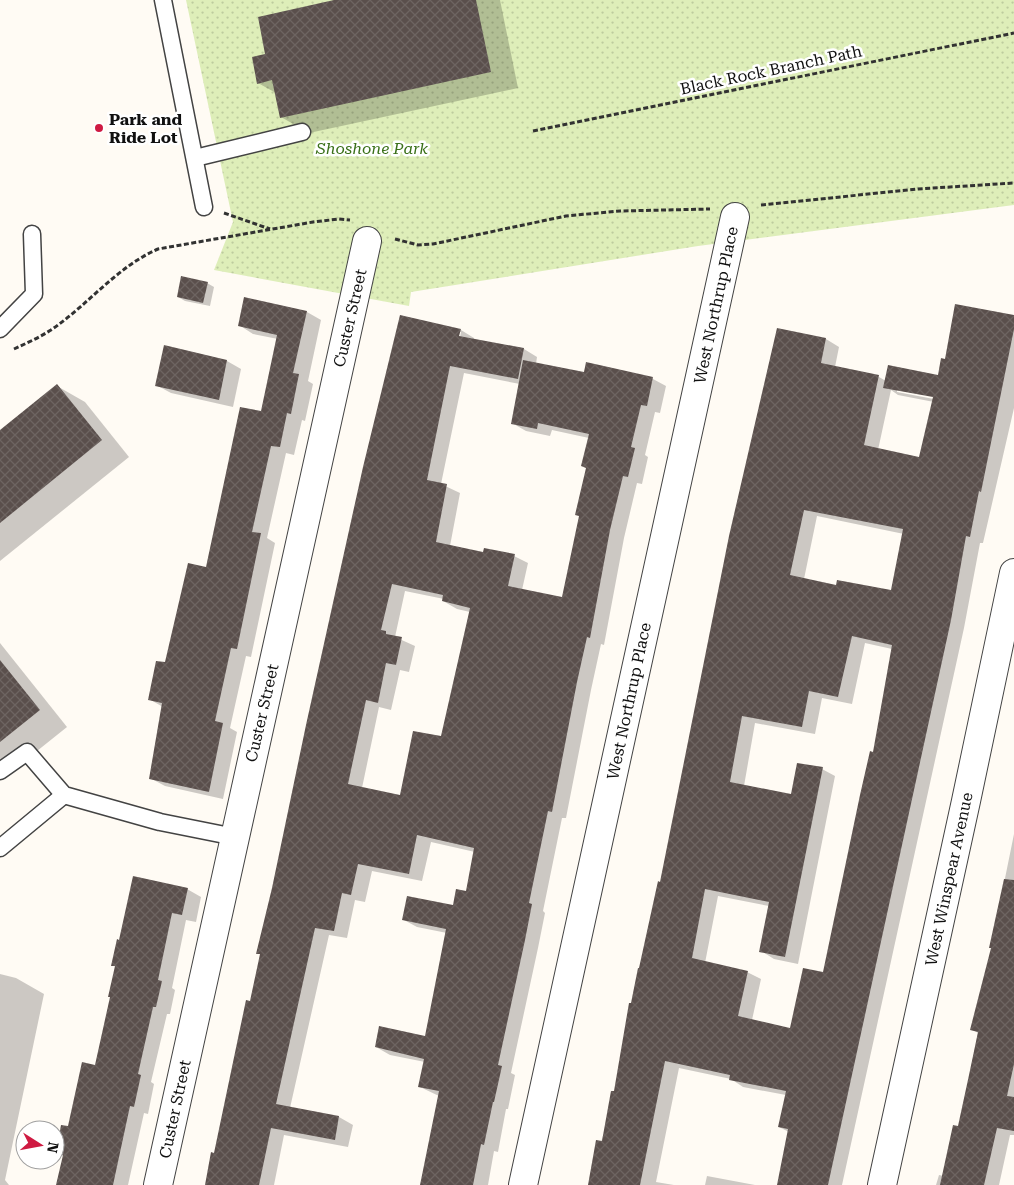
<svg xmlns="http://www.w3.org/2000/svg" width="1014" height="1185" font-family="'Roboto Serif',serif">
	<defs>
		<pattern id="grass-dots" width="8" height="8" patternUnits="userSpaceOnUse" patternTransform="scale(1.25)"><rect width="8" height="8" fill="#deeeb9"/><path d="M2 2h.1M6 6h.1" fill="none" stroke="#bdcb9e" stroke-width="1.8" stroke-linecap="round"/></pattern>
		<pattern id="building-cross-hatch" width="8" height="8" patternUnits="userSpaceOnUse" patternTransform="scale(1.25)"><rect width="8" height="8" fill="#5a4f4c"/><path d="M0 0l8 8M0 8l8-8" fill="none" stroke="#6d6461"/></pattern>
	</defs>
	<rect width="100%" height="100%" fill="#fffbf4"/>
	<path fill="url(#grass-dots)" d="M186,0h828v205l-316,41 -287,46 -2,14 -195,-36 19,-48z"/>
	<g fill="#0003" fill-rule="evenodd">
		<path d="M340,0h160l18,88 -209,45 -28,-16 -5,-24 -18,-10 9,-28z"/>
		<path d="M207,283l7,4 -4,19 -25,-5 -7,-4z"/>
		<path d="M245,299l62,13 14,8 -13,61 5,3 -8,37 -3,-1 -8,35 -8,-2 -19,85 8,5 -24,114 -5,-1 -16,72 7,4 -14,67 -58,-13 -15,-8 13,-71 -14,-8 58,-130 55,-157 16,-73 -25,-5 -14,-9z"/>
		<path d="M1014,316v92l-31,135h-3l-16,85 -122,557h-64l11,-53 -10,-5 7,-32 -43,-8 -12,-8 -52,-11 -23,114 18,3h-85l26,-92 17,-89 29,-121 117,-553 48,9 13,8 -4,20 44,10 7,4 53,-5 7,-16zM897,389l43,8 -1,3 -42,-8zM891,390l7,5 36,7 -14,57 -42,-9zM817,516l87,18 -12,58 -55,-6 -33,-7zM865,643l27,6 -18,104 -50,220 -33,56 -39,-9 9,-41 -14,-7 -42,-9 13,-67 51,10 -8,45 13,8 24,5 37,-188 -13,-7 -30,26 -48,-9 11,-63 60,11 7,-36 30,6z"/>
		<path d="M401,317l60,13 13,8v2l50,9 13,8 -1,7 48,9 2,-9 67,15 13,7 -6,27 -5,-1 -10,43 3,2 -6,27 -5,-1 -13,55 -20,107 -3,-1 -10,46 -25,128h-4l-19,93 2,2 -7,35 -27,125 4,2 -7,34h-2l-8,43 -4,-1 -6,34h-66l17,-89 -19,-9 5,-25 -35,-7 -14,-8 4,-20 46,10 21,-104 -30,-6 -13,-7 4,-22 46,8 3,-16 10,2 8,-40 -44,-10 -9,39 -50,-10 -7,31 -10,-2 -8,38 -18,-3 -39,173 49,9 14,8 -5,22 -64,-12 -10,50h-68l6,-31h3l32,-152h4l10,-47 -3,-2 16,-65 33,-163 57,-258zM459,332h2l-2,11 -2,-1zM464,373l56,11 -8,39 14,8 24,5 2,-6 37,8 -6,28 4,2 -11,46 4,2 -17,82 -41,-8 6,-27 -14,-7 -29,-7 -1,5 -34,-8 10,-53 -19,-9zM405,591l39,8 -1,2 14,8 13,3 -28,125 -28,-5 -13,65 -39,-9 17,-81 12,3 9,-40 9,2 6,-26 -20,-9z"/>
		<path d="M227,361l14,8 -8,38 -62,-14 -15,-8z"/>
		<path d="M57,386l28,16 44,55 -129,104v-129z"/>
		<path d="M0,643l67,84 -55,44 -12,-7z"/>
		<path d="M1014,834v301h-4l-11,50h-63l3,-10 5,1 15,-48 19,-95 -6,-4 20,-81 -1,-1z"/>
		<path d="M187,889l14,8 -5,25 -10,-2 -14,68 3,2 -5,24h-3l-16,68 3,2 -6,30 -4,-1 -16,72h-70l6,-28 -7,-4 39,-87 15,-69 5,-30 -4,-2 8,-24z"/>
		<path d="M0,974l16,4 28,16 -39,186 4,5h-9z"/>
		<path d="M707,1176l48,9h-50z"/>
	</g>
	<g fill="url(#building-cross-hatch)" fill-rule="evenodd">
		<path d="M334,0h142l15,72 -211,46 -8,-38 -15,4 -5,-27 13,-3 -7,-37z"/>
		<path d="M181,276l27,6 -5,21 -26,-6z"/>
		<path d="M244,297l63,14 -14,62 6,1 -8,40 -4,-1 -7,34 -9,-1 -19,86 9,1 -24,116 -6,-1 -16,73 8,2 -14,69 -60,-13 13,-76 -14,-3 8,-39 9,1 23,-99 18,4 34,-160 21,4 16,-76 -39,-9z"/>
		<path d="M955,304l59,11v14l-33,163 -2,-1 -9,46 -4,-1 -15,84 -123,565h-51l11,-56 -10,-2 8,-36 -57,-11 1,-5 -65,-14 -25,124h-52l8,-45 6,1 9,-50h3l15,-88h2l7,-35h1l19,-87 2,1 69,-346 48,-208 49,10 -5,25 58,12 -15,70 55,12 14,-60 -50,-9 5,-23 50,10 3,-17 4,1zM804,510l99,19 -12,61 -54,-10 -1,5 -46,-10zM852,636l40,9 -19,107 -3,-1 -10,44 -37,177 -20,-4 -13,60 -52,-12 10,-45 -56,-13 13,-69 64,13 -10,50 26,5 38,-190 -26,-4 -6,31 -61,-12 12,-66 60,11 7,-36 29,6z"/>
		<path d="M400,315l61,14 -2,7 65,12 -6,31 -68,-13 -23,114 20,4 -11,58 47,10 1,-4 31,6 -7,32 54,11 17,-81 -4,-1 11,-47 -5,-2 8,-32 -51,-11 -1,6 -26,-5 12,-64 61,12 2,-10 67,15 -6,29 -6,-1 -10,42 4,1 -7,29 -5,-1 -13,54 -20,108 -3,-1 -10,45 -25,130 -4,-1 -19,92 3,1 -7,36 -27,125 4,1 -8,36h-1l-9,43 -3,-1 -8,41h-53l19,-94 -21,-4 6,-28 -49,-12 4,-21 46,10 21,-107 -44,-9 5,-24 46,9 3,-16 10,2 8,-43 -57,-13 -8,39 -51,-10 -7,31 -9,-2 -8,38 -19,-3 -39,176 63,12 -4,24 -64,-12 -12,57h-54l6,-33 3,1 32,-153 4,1 10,-47h-4l16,-66 34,-163 57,-258zM392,584l51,11 -1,6 28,7 -29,128 -28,-5 -13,64 -52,-11 18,-84 12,3 8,-40 10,2 6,-28 -16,-3v-3l-5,-1z"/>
		<path d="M164,345l63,15 -8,40 -64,-14z"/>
		<path d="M57,384l45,56 -102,83v-93z"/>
		<path d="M0,660l40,50 -40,32z"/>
		<path d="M133,876l55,12 -6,27 -10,-2 -14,67 4,1 -6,26h-3l-15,67 3,1 -7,32 -4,-1 -17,79h-57l7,-30 -7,-2 5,-28 7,1 14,-64 13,3 15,-68h-2l7,-31h-4l6,-27 2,1z"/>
		<path d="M1004,879l10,1v184l-7,32 7,1v34l-17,-3 -13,57h-44l13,-60 5,1 11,-51 9,-43 -8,-2 21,-82h-2z"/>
	</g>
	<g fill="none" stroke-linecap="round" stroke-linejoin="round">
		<defs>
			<g id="service">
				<path d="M163,0l41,207"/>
				<path d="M195,158l107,-26"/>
				<path d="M0,329l34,-35 -2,-60"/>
				<path d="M0,771l27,-19 37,43 96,27 75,15"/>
				<path d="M0,848l64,-53"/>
			</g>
			<g id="minor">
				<path d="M158,1185l209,-944"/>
				<path d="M523,1185l212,-968"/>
				<path d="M882,1185l84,-384 48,-228"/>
			</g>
		</defs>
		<use href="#service" stroke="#434343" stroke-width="19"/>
		<use href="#minor" stroke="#434343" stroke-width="30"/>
		<g stroke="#323232" stroke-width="3" stroke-dasharray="5 2.5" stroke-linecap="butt">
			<path d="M533,131l481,-98"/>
			<path d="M761,205l157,-16 96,-6"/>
			<path d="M224,213l46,16"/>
			<path d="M395,239l23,6 15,-1 133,-28 54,-5 90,-2"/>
			<path d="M14,349c15,-7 31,-14 44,-24 34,-25 61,-59 100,-76l155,-27 26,-3 11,1"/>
		</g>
		<use href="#service" stroke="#fff" stroke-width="16"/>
		<use href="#minor" stroke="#fff" stroke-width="28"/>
	</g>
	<circle fill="#cf1a42" stroke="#fff" stroke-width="2" cx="99" cy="128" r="5"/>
	<g text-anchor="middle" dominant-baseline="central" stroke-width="5" stroke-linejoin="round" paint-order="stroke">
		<g font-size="16" fill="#101010" stroke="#fff">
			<text transform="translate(771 70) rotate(-12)">Black Rock Branch Path</text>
			<text transform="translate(716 305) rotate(-78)">West Northrup Place</text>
			<text transform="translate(350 318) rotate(-77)">Custer Street</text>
			<text transform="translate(629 701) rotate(-78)">West Northrup Place</text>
			<text transform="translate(262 713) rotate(-77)">Custer Street</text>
			<text transform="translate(949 879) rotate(-78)">West Winspear Avenue</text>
			<text transform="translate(175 1109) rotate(-78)">Custer Street</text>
		</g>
		<g font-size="16" font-weight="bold" fill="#101010" stroke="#fff" text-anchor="start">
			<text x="109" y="119">Park and<tspan x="109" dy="18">Ride Lot</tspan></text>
		</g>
		<g font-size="16" font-style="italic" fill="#3a7019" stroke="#fff">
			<text x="372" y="148">Shoshone Park</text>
		</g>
	</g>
	<g transform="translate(40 1145) rotate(101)"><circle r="24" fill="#ffffff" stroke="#9f9f9f"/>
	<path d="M0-4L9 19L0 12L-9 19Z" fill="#cf1a42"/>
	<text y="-8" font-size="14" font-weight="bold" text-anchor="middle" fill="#101010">N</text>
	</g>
</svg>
